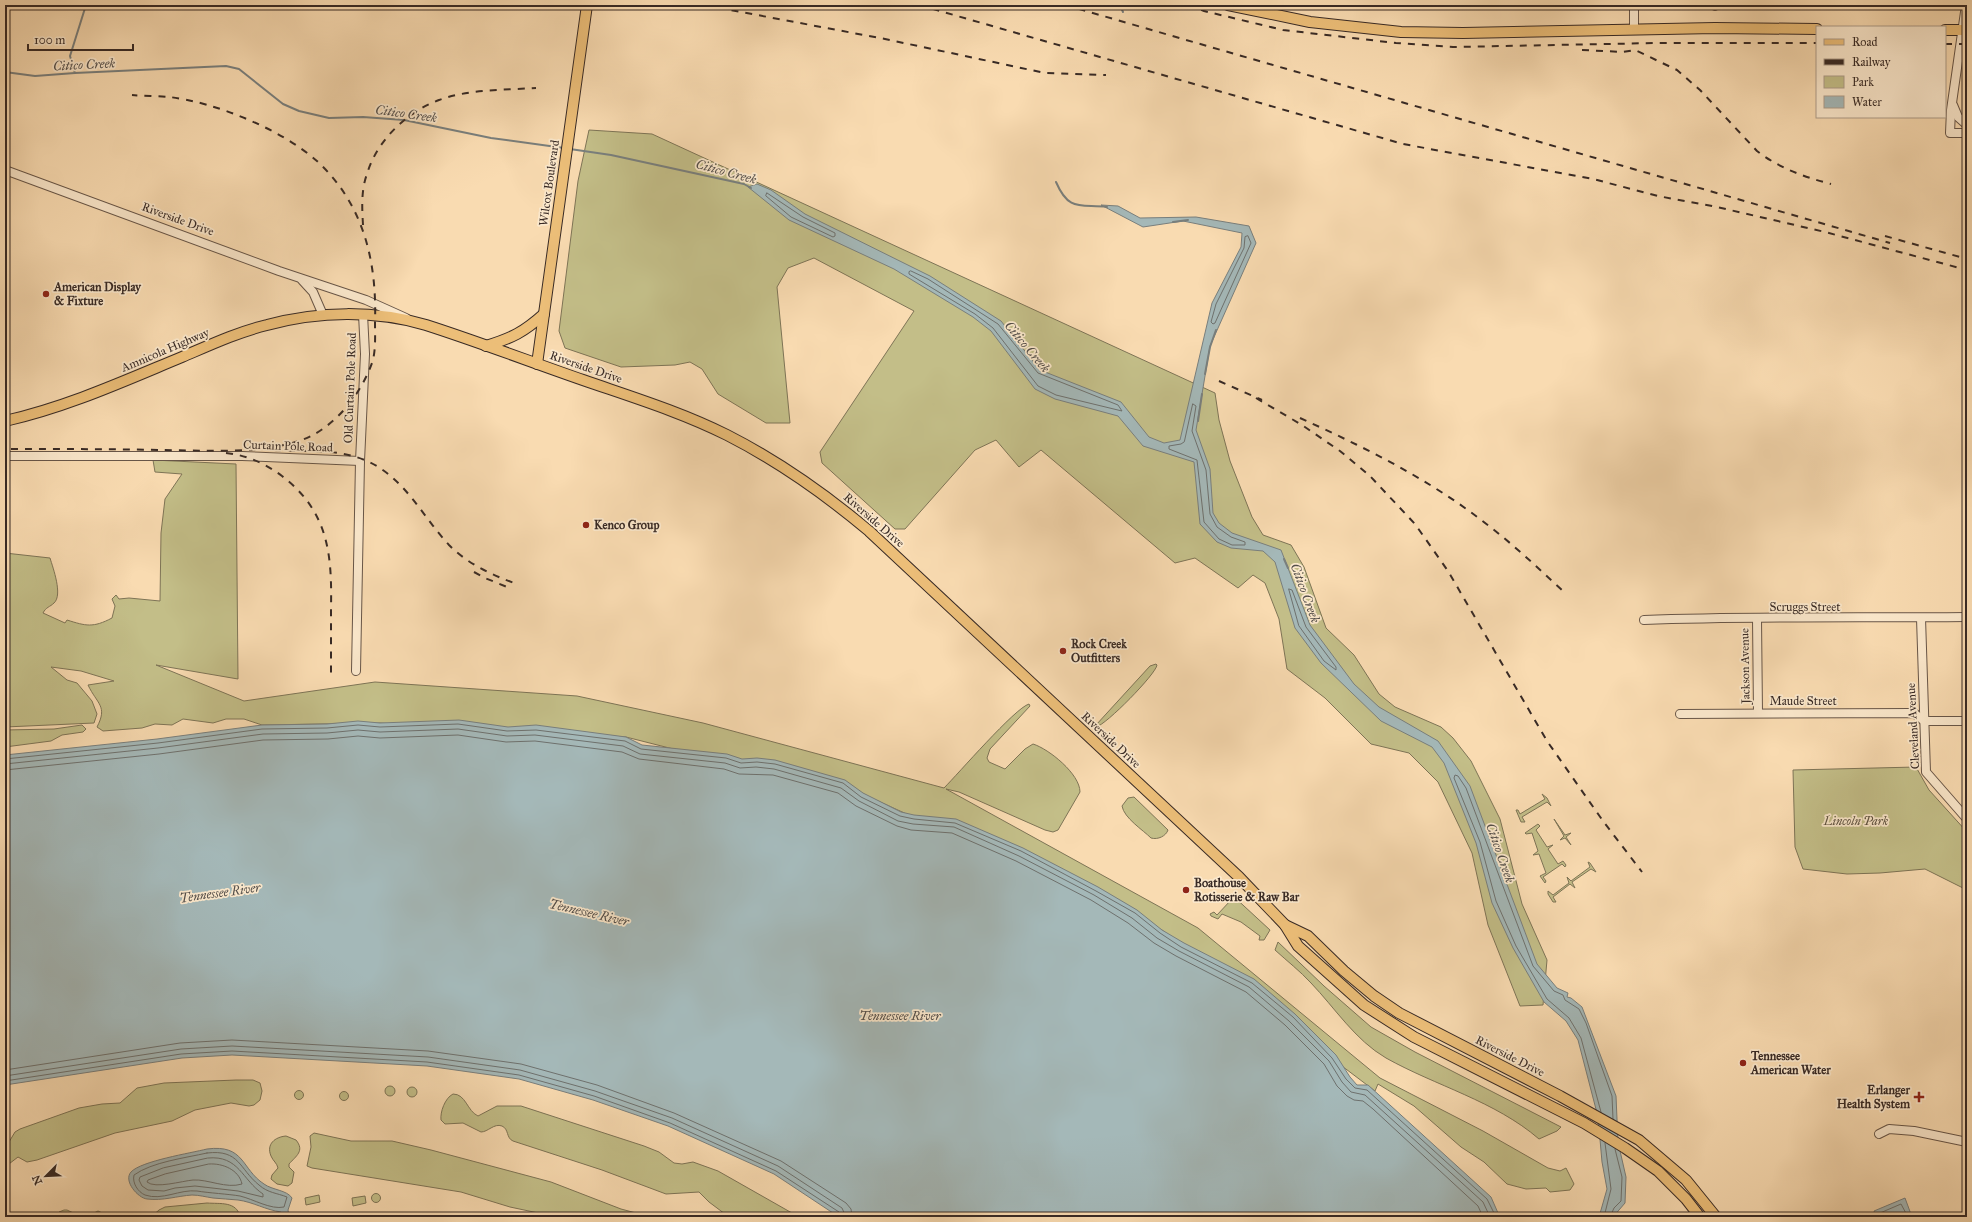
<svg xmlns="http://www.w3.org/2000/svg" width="1972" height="1222" font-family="'IM FELL Great Primer',serif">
	<rect width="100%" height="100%" fill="#f9dbb1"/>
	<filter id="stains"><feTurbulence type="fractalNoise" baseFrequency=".005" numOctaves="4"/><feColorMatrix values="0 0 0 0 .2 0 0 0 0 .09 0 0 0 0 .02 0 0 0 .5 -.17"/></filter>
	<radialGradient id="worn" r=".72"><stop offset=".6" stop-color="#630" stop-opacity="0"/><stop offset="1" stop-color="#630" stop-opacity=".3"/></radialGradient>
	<g fill="#c3be88" stroke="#7e7456">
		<path d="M589,130l63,4 563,259 4,27 11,41 22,56 11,18 28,10 13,22 22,61 28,27 25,39 16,13 46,20 12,11 18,23 29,58 22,85 25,56 -4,45 -23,1 -32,-81 -16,-72 -34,-71 -29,-29 -38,-9 -46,-46 -38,-29 -8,-50 -14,-36 -12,-8 -15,13 -43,-30 -20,5 -134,-113 -22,17 -23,-27 -21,10 -70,79h-10l-73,-66 -2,-11 94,-141 -100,-53 -26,10 -11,19 13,136h-24l-48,-29 -16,-25 -12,-7 -15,3 -54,2 -56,-19 -6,-17 19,-150z"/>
		<path d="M153,460l83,4 2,215 -82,-14 88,36 131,-19 202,14 126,27 241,65c14,-14 71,-80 85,-84l1,2 -40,43 -3,9 2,4 16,7 20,-20 8,-5c16,5 47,30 47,48l-22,38 -5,2 -8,-2 -86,-38 -13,-3 252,139 182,150 103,53 65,37 12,3 6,-3 8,16 -4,6 -20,2 -4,-4 -20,1 -19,-5 -23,-22 -23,-15 -47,-41 -36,-22 -3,7 -213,-161 -284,-129 -252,-64 -246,-14 -118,2 -18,-6h-18l-13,4 -30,-4 -11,6 -17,-1 -13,4 -39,3 -6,-4c11,-21 0,-23 -9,-42l26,-4 -33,-10 -30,-4 16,13 10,3 15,18 5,13 -3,9 -89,4v-174l45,5c3,10 13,37 4,45 -4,4 -8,4 -11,10l22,10 2,-3c19,6 26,8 45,-2l3,-12 -3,-7 4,-4 3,4 10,-1 31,3 1,-68 4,-34 17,-25 -27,-2z"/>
		<path d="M1156,664l1,1c-1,9 -51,60 -61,62v-2l54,-59z"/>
		<path d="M82,725l4,4 -3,3 -21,3 -11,6 -46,6v-17l49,-1z"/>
		<path d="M1916,767l13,23 38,42v58l-42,-21 -45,4 -33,1 -44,-5 -8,-22 -2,-77z"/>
		<path d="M1542,794l5,4 4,8 -4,-4 -25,15 3,5h-4l-5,-12h2l2,4 25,-15z"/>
		<path d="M1134,797l34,33c-2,6 -10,10 -17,8 -8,-8 -27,-20 -29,-32l6,-8z"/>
		<path d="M1554,819l11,16 6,-2 -5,4 5,8 -6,-7 -5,2 4,-4z"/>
		<path d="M1538,824l2,2 -4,4 11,17 6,-2 -5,4 10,15 5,-3 3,4 -1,2 -3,-3 -19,13 3,4 -1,2 -5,-7 6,-3 -7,-19 -6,1 5,-4 -6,-18 -6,1 -1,-1z"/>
		<path d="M1588,862l2,1 6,9 -5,-3 -19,13 3,6 -5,-4 -17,13 3,5h-3l-5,-8v-3l5,4 16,-12 -2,-6 4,4 19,-14z"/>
		<path d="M1231,894l39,36 -6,10h-5l1,-4 -19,-14 -19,-8 -4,5 -7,-3 -1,-2 4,-2 3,3 14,-15 -3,-4z"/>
		<path d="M1278,942l46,44 47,41 44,25 146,75 -4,4 -18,8c-44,-38 -103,-53 -153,-81 -31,-18 -51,-50 -75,-75 -11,-12 -24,-22 -36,-33z"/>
		<path d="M236,1080h17l7,3 2,8 -2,9 -6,5 -5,1 -18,-3 -36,7 -23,11 -57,12 -78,27 -10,2 -9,-5 -13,10v-23l4,-2 6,-10 5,-3 59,-21 23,-4 18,-1 17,-15 27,-5z"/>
		<circle cx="390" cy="1091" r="5"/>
		<circle cx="412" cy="1092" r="5"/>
		<circle cx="299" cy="1095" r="4.5"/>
		<circle cx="344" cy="1096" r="4.5"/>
		<path d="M453,1094c13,0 14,17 25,22l19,-10h24l123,40 15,6 15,11 8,1 11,-2 25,9 81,46h-70l-20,-15 -10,-10 -33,2 -64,-24 -89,-29c-7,-3 -4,-12 -11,-15 -8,-3 -14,6 -21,6l-18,-9 -18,1 -4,-4c-1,-8 4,-22 12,-26z"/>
		<path d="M314,1133l37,8h41l39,9 120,32 70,27 30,8h-84l-24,-3 -33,-7 -49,-15 -149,-24 -5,-2 4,-19 -1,-11z"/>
		<path d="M286,1136l10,4c9,11 0,16 -7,24v3l5,5 -2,11 -4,3 -11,-2 -6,-5 1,-4 6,-7c-1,-5 -5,-7 -7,-12 -5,-12 4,-19 15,-20z"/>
		<circle cx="376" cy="1198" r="4.5"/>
		<path d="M319,1195l1,7 -14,3 -1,-7z"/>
		<path d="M365,1196l1,7 -13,3 -1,-8z"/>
		<path d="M207,1203c13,1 30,-2 33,14h-89l8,-7 6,-3z"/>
		<path d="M64,1210h3l15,7h-26l3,-5z"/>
		<path d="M98,1211l13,6h-19l2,-4z"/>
	</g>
	<g fill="#a4b8b8" stroke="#797f7d">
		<path d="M757,184l14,6 34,24 125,62 71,45 39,49 81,32 28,35 15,6 16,-3 32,-137 29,-56 1,-14 -59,-12 -40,6 -42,-22 17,1 22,12 56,-1 53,9 7,17 -46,103 -14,84 14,39 3,44 6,10 13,10 49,17 29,75 44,59 25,23 59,34 32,45 67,178 20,24 11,5 -1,4 4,1 11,9 34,89 2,46 8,35 -1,26 -12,14h-14l8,-28 -5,-27 -4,-45 -20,-77 -12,-19 -22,-19 -31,-54 -21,-45 -16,-60 -32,-80 -12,-16 -51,-26 -60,-58 -26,-35 -20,-66 -12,-11 -32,-3 -14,-6 -17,-18 -6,-62 -51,-16 -25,-30 -63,-17 -20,-10 -44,-58 -18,-14 -79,-48 -105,-49 -41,-33z"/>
		<path d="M459,720l49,7 28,-2 90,12 16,8 85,9 15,5 15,-1 18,2 70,20 18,13 38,19 13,3 42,4 67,29 75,39 39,23 25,20 22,13 70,36 41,35 41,41 14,22 7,8h11l123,112 7,16 4,4h-663l-65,-43 -106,-48 -75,-26 -74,-21 -92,-13 -195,-11 -50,3 -177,27v-330l152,-16 105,-14 65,-1 31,-3 22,2z"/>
		<path d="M207,1149c38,-5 34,20 57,35 8,6 23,6 28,14l-4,12 1,7h-4l-4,-5c-15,-2 -28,-10 -43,-12 -8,-1 -17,-1 -25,-2 -7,-1 -14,-3 -21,-3 -15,1 -29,6 -45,4 -9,-1 -24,-18 -16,-27 10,-11 60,-19 76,-23z"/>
		<path d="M1905,1198l7,19h-36l-2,-6z"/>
	</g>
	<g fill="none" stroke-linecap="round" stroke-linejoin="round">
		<g stroke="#6e716e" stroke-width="1">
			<path d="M767,193l36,24 32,16v3l-2,1 -42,-20 -25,-21z"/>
			<path d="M1248,236l3,7 -36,80 -2,1 -2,-2 5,-18 28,-56 1,-11z"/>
			<path d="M911,271l17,8 70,45 40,49 80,32 4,6 -66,-16 -18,-9 -45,-58 -18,-14 -66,-40v-2z"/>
			<path d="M1193,404l3,2 -4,25 14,39 4,44 7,13 14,10 14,5v3h-13l-13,-6 -15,-17 -7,-62 -28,-11v-3l12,-2 3,-2z"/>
			<path d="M1289,589l3,1 14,37 30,40v3l-12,-9 -25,-35z"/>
			<path d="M5,759l153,-16 104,-14 65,-1 31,-3 22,2 78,-3 49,7 29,-1 89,11 16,8 85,9 15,5 16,-1 18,2 68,19 18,14 39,19 14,3 41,4 66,28 75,40 39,22 25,20 21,14 71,36 41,34 39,41 14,21 9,9 12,2 120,109 9,18"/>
			<path d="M5,764l153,-16 105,-14 64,-1 31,-3 22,2 78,-3 49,7 28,-1 88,11 17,8 85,9 15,5 16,-1 18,2 67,19 18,13 39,20 15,3 41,3 65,29 75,39 38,23 25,20 22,13 70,36 40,34 40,40 13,21 9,10 14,3 118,107 7,15"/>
			<path d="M5,770l154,-16 104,-14 65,-1 30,-3 22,2 78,-3 48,7 29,-1 87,11 17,7 85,10 15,5 34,1 65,18 18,13 41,20 14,4 41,3 64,28 75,39 37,23 26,20 22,13 70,36 39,33 39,39 13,22 10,10 7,4 9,1 10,8 105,97 5,11"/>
			<path d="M5,1070l175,-27 52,-3 196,11 93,13 76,21 77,28 107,48 65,42 5,6 1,8"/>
			<path d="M5,1076l176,-27 51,-3 196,11 92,13 75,21 77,27 106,48 64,42 4,9"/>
			<path d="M5,1081l176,-27 51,-3 195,11 92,13 75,21 76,27 106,48 63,41 2,5"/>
			<path d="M1601,1112l-20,-74 -12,-20 -22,-19 -31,-53 -20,-45 -16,-59 -26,-64 1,-3 3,1 8,12 67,178 21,25 9,4 2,5 14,9 7,14 26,73 1,23"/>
			<path d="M207,1153c33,-4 32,16 52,32 9,8 18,8 28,12l-3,10c-13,3 -31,-8 -44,-11 -12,-2 -31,-3 -43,-5 -17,-2 -35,10 -52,4 -7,-3 -13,-12 -11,-20 18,-13 51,-17 73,-22z"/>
			<path d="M208,1158c31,-3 34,22 55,36v3l-25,-6 -43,-5 -20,2 -11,3 -16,-1 -6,-4 -3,-6 1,-3 23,-9z"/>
			<path d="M209,1164c14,-1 30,6 33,20 -16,5 -34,-5 -49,-4 -11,1 -38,9 -46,2l1,-2 17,-6z"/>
			<path d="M1604,1217l7,-28 -6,-46"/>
			<path d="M1610,1217l4,-9 7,-7 1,-24 -7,-28"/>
			<path d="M1879,1217l1,-4 21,-9 7,13"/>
		</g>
		<g stroke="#797f7d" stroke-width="2">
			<path d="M1120,5l3,7"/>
			<path d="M5,72l30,4 40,-3 151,-7 13,3 44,35 16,7 30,7 34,-1 41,3 87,18 73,10"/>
			<path d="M75,73l-5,-17 16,-51"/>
			<path d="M570,149l41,6 133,29 7,4"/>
			<path d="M1056,182c13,30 24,22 51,25"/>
			<path d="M1173,222l15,-2"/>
			<path d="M1205,374l5,-27 6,-17"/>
			<path d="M1198,421l4,-27"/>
			<path d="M1284,559l4,9"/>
		</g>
		<defs>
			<g id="minor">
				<path d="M1966,5l-15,105 -1,23h17"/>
				<path d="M1715,6v-1"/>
				<path d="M1634,30v-25"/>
				<path d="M1953,105l5,12 9,8"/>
				<path d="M5,170l274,101 87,29 40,18"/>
				<path d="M302,280l11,12 10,23"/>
				<path d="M5,456h237l118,5"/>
				<path d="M1921,618l5,154 41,47"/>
				<path d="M1757,619l1,94"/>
				<path d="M1644,620c107,-4 215,-2 323,-3"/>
				<path d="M356,671l4,-210 5,-107 -2,-40"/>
				<path d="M1680,714l234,-1 10,8h43"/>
				<path d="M1879,1134l10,-5 25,2 53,11"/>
			</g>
			<g id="major">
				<path d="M1228,5l82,17 91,10 62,1 252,-5 102,1"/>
				<path d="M1945,30h22"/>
				<path d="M486,346c26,-8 38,-14 58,-32"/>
				<path d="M537,364l50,-359"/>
				<path d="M5,421c62,-14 119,-40 177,-64 28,-12 56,-25 85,-32 52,-14 108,-15 159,0 53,17 105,37 157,55 49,17 98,32 144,55 51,26 98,59 142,96l370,346 46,48 13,21 66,59 50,32 170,86 41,25 33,23 28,28 14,18"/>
				<path d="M1285,925l23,11 36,35 30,25 25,17 161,83 79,44 47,40 30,37"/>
			</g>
		</defs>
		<use href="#minor" stroke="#685648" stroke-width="10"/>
		<use href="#major" stroke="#382a25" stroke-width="12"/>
		<use href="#minor" stroke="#fbe8cc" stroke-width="8"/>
		<use href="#major" stroke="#ecbe78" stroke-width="10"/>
		<g stroke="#382a25" stroke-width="2" stroke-dasharray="7 7" stroke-linecap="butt">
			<path d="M704,5l181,34 160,34 61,2"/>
			<path d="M919,5l484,139 190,35 65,17 59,11 108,25 142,38"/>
			<path d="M1065,5l825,238"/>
			<path d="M1188,5l16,6 79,19 113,13 57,4 204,-4h160"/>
			<path d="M1945,44h22"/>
			<path d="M1582,50l41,2 12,-2 42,20 23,20 57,61c22,17 47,26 74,33"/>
			<path d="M363,225c-1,-17 -2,-35 4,-51 10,-34 40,-62 72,-74 30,-11 66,-10 97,-12"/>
			<path d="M1885,236l82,23"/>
			<path d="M1219,381l43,19"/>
			<path d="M1256,398l46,27 38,26 30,25 45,48 33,47 99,170 56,80 39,51"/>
			<path d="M1300,418c66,30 131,62 189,108 26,20 50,43 75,66"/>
			<path d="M11,449c49,0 98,0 148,1 44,0 114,6 154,-15 27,-15 48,-42 59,-72 4,-12 3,-27 3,-40 2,-61 -11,-118 -57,-161 -35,-32 -103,-60 -149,-65 -12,-1 -25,-1 -37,-2"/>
			<path d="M274,450c30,2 64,-2 93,11 38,17 55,55 82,84 19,19 41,29 65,38"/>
			<path d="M226,453c21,2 40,11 56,23 47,36 50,79 49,133 0,23 0,47 0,70"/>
			<path d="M474,572l11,6 27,11"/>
		</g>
	</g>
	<g fill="#8f2418" stroke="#fbe8cc" stroke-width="1.5">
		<circle cx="46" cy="294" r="4"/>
		<circle cx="586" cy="525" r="4"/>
		<circle cx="1063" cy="651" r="4"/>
		<circle cx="1186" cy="890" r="4"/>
		<circle cx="1743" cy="1063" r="4"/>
		<path d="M1917 1091h4v4h4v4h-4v4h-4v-4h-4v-4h4z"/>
	</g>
	<g text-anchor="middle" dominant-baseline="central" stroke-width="3.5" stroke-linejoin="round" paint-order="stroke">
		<g font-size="12" fill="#382a25" stroke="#fbe8cc">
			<text transform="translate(549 183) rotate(-82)">Wilcox Boulevard</text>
			<text transform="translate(178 219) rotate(20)">Riverside Drive</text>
			<text transform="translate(165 350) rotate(-23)">Amnicola Highway</text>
			<text transform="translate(586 367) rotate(19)">Riverside Drive</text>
			<text transform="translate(350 388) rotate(-88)">Old Curtain Pole Road</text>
			<text transform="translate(288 446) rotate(2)">Curtain Pole Road</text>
			<text transform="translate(874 520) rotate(41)">Riverside Drive</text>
			<text x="1805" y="607">Scruggs Street</text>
			<text transform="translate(1745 666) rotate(-91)">Jackson Avenue</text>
			<text x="1803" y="701">Maude Street</text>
			<text transform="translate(1913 726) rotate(-93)">Cleveland Avenue</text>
			<text transform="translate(1111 740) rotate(43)">Riverside Drive</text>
			<text transform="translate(1510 1056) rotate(27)">Riverside Drive</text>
		</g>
		<g font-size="12" font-weight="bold" fill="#382a25" stroke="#fbe8cc" text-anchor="start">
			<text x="54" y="287">American Display<tspan x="54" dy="14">&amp; Fixture</tspan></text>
			<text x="594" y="525">Kenco Group</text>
			<text x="1071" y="644">Rock Creek<tspan x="1071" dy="14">Outfitters</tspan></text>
			<text x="1194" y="883">Boathouse<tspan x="1194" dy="14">Rotisserie &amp; Raw Bar</tspan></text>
			<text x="1751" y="1056">Tennessee<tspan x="1751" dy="14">American Water</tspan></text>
			<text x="1910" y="1090" text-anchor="end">Erlanger<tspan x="1910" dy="14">Health System</tspan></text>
		</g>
		<g font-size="12" font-style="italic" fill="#5b4f3e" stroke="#fbe8cc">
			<text x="1856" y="821">Lincoln Park</text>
		</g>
		<g font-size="13" font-style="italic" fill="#534e4a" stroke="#fbe8cc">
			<text transform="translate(84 65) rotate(-3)">Citico Creek</text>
			<text transform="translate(406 114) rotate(8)">Citico Creek</text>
			<text transform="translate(726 172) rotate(15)">Citico Creek</text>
			<text transform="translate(1027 347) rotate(50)">Citico Creek</text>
			<text transform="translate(1305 593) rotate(70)">Citico Creek</text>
			<text transform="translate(1500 853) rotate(71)">Citico Creek</text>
			<text transform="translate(220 893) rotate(-8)">Tennessee River</text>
			<text transform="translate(589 913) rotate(13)">Tennessee River</text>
			<text x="900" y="1016">Tennessee River</text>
		</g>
	</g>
	<rect width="1972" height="1222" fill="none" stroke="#f9dbb1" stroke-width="20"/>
	<rect x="6" y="6" width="1960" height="1210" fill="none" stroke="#382a25" stroke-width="2"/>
	<rect x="10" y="10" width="1952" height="1202" fill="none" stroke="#382a25"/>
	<rect x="1816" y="26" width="130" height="92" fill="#fbe8cc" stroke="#ad9c89"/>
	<rect x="1824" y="39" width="20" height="6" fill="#ecbe78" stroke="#ad9c89"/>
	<text x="1852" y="46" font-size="12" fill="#382a25">Road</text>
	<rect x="1824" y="59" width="20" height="6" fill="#382a25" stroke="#ad9c89"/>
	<text x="1852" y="66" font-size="12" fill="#382a25">Railway</text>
	<rect x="1824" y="76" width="20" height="12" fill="#c3be88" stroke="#ad9c89"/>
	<text x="1852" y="86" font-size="12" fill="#382a25">Park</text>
	<rect x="1824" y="96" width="20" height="12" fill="#a4b8b8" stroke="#ad9c89"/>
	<text x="1852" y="106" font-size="12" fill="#382a25">Water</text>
	<g transform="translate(46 1176) rotate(246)" stroke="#fbe8cc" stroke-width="3" paint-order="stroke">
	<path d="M0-3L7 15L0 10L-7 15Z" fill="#382a25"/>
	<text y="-6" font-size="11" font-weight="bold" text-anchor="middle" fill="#382a25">N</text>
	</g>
	<path d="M28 44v6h105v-6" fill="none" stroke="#382a25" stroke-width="2"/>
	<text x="34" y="44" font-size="12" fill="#382a25" stroke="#fbe8cc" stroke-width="3" paint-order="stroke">100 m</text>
	<rect width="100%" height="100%" filter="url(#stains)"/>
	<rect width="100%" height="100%" fill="url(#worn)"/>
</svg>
